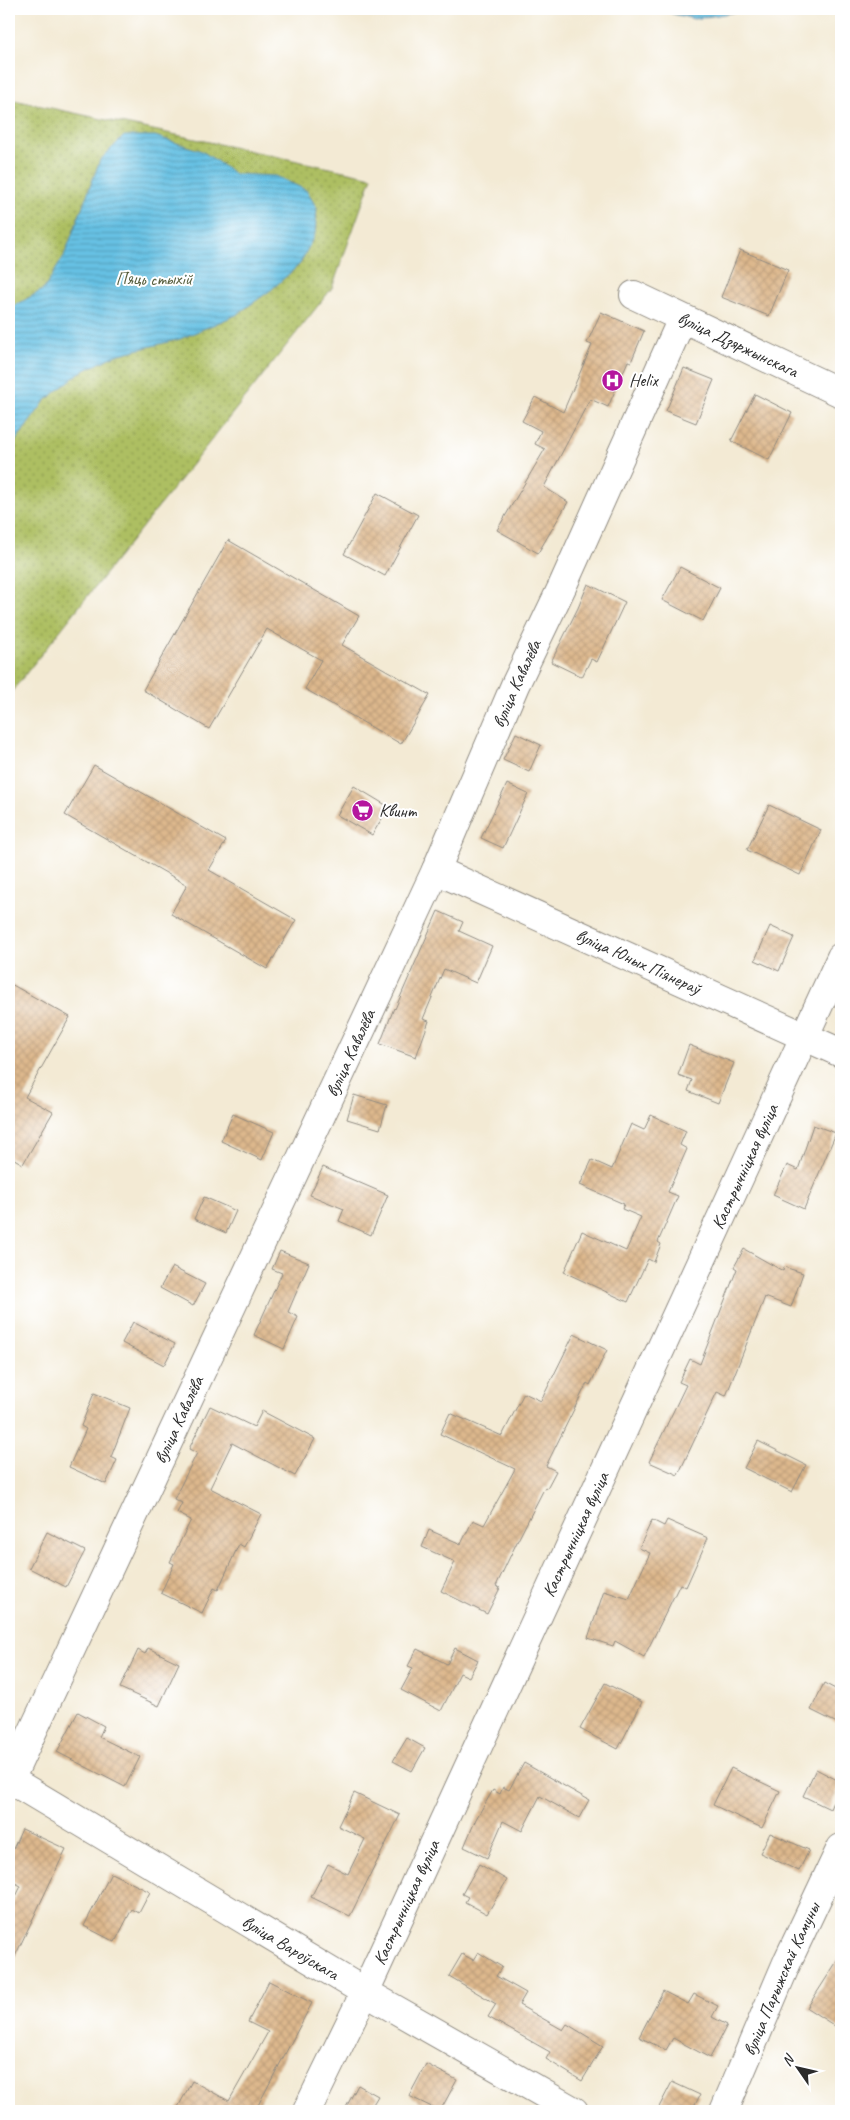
<svg xmlns="http://www.w3.org/2000/svg" width="850" height="2120" font-family="Caveat,sans-serif">
	<defs>
		<pattern id="grass-dots" width="8" height="8" patternUnits="userSpaceOnUse" patternTransform="scale(1.25)"><rect width="8" height="8" fill="#adbf62"/><path d="M2 2h.1M6 6h.1" fill="none" stroke="#8d9b51" stroke-width="1.8" stroke-linecap="round"/></pattern>
		<pattern id="water-rules" width="6" height="5" patternUnits="userSpaceOnUse" patternTransform="scale(1.25)"><rect width="6" height="5" fill="#66c1e4"/><path d="M0 2.5h6" fill="none" stroke="#549db9"/></pattern>
		<pattern id="building-cross-hatch" width="8" height="8" patternUnits="userSpaceOnUse" patternTransform="scale(1.25)"><rect width="8" height="8" fill="#ddb88d"/><path d="M0 0l8 8M0 8l8-8" fill="none" stroke="#be9e7a"/></pattern>
	</defs>
	<rect width="100%" height="100%" fill="#fff"/>
	<filter id="ink" filterUnits="userSpaceOnUse"><feTurbulence type="fractalNoise" baseFrequency=".02" numOctaves="2"/><feDisplacementMap in="SourceGraphic" scale="10" xChannelSelector="R" yChannelSelector="G"/><feConvolveMatrix kernelMatrix="1 2 1 2 8 2 1 2 1" color-interpolation-filters="sRGB"/></filter>
	<filter id="wash" filterUnits="userSpaceOnUse"><feTurbulence type="fractalNoise" baseFrequency=".0096" numOctaves="4" result="noise"/><feDisplacementMap in="SourceGraphic" scale="20" xChannelSelector="R" yChannelSelector="G"/><feGaussianBlur stdDeviation="1.12" result="paint"/><feColorMatrix in="noise" values="0 0 0 0 0 0 0 0 0 0 0 0 0 0 0 0 0 1.4 0 .05"/><feComposite in="paint" operator="in"/></filter>
	<g filter="url(#wash)">
		<rect width="100%" height="100%" fill="#f3ead4"/>
		<path fill="url(#grass-dots)" stroke="#6c7546" d="M9,99l363,78 -40,111 -323,407z"/>
		<g fill="url(#water-rules)" stroke="#487688">
			<path d="M661,9h92l-59,10 -21,-5z"/>
			<path d="M124,136h31l47,15 33,23 41,2 30,14 11,18 -2,26 -15,30 -29,26 -35,25 -56,24 -64,16 -37,18 -34,28 -36,49v-141l35,-20 20,-33 36,-96z"/>
		</g>
		<g id="blocks">
			<g fill="url(#building-cross-hatch)">
				<path d="M740,250l48,20 -19,46 -48,-19z"/>
				<path d="M601,312l43,19 -13,31 -3,-1 -20,46 -18,-8 -46,88 24,15 -30,51 -41,-23 48,-81 -10,-5 6,-13 -19,-10 13,-24 28,15 29,-67 -5,-2z"/>
				<path d="M684,368l30,12 -18,43 -30,-12z"/>
				<path d="M755,394l37,19 -23,47 -38,-19z"/>
				<path d="M377,493l41,22 -33,61 -41,-22z"/>
				<path d="M228,540l131,76 -17,29 88,50 -29,49 -96,-55 16,-29 -54,-31 -58,100 -66,-39z"/>
				<path d="M680,567l40,21 -17,33 -41,-21z"/>
				<path d="M588,584l37,18 -28,60 -6,-3 -9,18 -31,-15 27,-54z"/>
				<path d="M516,733l25,12 -12,27 -26,-12z"/>
				<path d="M94,765l132,76 -17,29 87,50 -29,49 -96,-55 16,-29 -122,-70z"/>
				<path d="M507,784l21,10 -25,54 -22,-10z"/>
				<path d="M354,786l35,21 -17,28 -35,-20z"/>
				<path d="M769,805l52,25 -21,45 -53,-25z"/>
				<path d="M438,911l25,11 -4,9 33,15 -16,37 -32,-14 -21,50 6,2 -13,36 -36,-13 14,-36 1,1z"/>
				<path d="M770,926l24,11 -15,34 -24,-11z"/>
				<path d="M9,983l61,34 -45,80 28,15 -30,52 -14,-8z"/>
				<path d="M689,1045l45,18 -16,40 -30,-12 4,-11 -14,-5z"/>
				<path d="M354,1095l33,10 -7,24 -33,-10z"/>
				<path d="M233,1114l41,18 -12,28 -41,-19z"/>
				<path d="M651,1115l35,16 -6,14 7,4 -19,43 10,4 -20,46 3,2 -7,18 -6,-3 -20,43 -64,-30 18,-41 44,20 15,-34 -19,-8 2,-5 -44,-19 12,-25 20,9 19,-45 13,6z"/>
				<path d="M813,1125l23,8 -32,76 -31,-14 14,-30 11,5z"/>
				<path d="M323,1167l65,28 -17,40 -32,-14 5,-12 -34,-14z"/>
				<path d="M204,1197l32,14 -10,22 -32,-14z"/>
				<path d="M744,1249l39,22 1,-4 19,6 -12,34 -26,-10 -39,99 -9,-4 -39,83 -29,-13 37,-77 -7,-3 11,-23 10,5 37,-95 -3,-2z"/>
				<path d="M280,1251l29,12 -21,49 10,5 -14,32 -30,-14 28,-62 -10,-4z"/>
				<path d="M172,1267l33,17 -12,22 -33,-18z"/>
				<path d="M133,1322l42,22 -11,21 -42,-22z"/>
				<path d="M574,1334l33,16 -17,35 -3,-2 -41,83 10,5 -9,17 -2,-1 -28,55 -21,44 4,2 -13,26 -46,-23 14,-29 -33,-15 7,-17 32,14 12,-24 11,5 31,-56 -75,-35 10,-21 52,23 22,-43 17,8z"/>
				<path d="M94,1393l36,15 -19,49 6,3 -11,24 -37,-17 17,-38 -5,-3z"/>
				<path d="M210,1406l44,21 8,-16 53,28 -20,37 -63,-33 -22,45 51,26 -17,33 -5,-3 -21,46 -4,-2 -12,25 -41,-20 13,-29 -4,-2 21,-42 -14,-7 5,-10 -8,-4 23,-46 -8,-4z"/>
				<path d="M758,1441l48,24 -14,27 -48,-24z"/>
				<path d="M652,1520l12,6 3,-6 41,18 -22,49 -6,-3 -36,73 -29,-16 -2,5 -25,-8 16,-47 25,8 21,-46 -11,-5z"/>
				<path d="M47,1532l38,19 -19,36 -37,-19z"/>
				<path d="M148,1648l31,15 -20,43 -39,-18 18,-38 7,4z"/>
				<path d="M455,1648l23,12 -9,17 -9,-4 -19,38 -40,-21 12,-22 -5,-2 9,-17 30,15z"/>
				<path d="M605,1683l37,19 -24,47 -38,-20z"/>
				<path d="M824,1683l17,9v33l-30,-15z"/>
				<path d="M78,1712l26,14 -5,11 41,20 -15,30 -68,-35z"/>
				<path d="M407,1738l18,10 -13,23 -19,-10z"/>
				<path d="M524,1763l65,37 -10,18 -39,-22 -18,35 -19,-10 -16,37 -23,-11 12,-28 17,-29 7,4 3,-7 6,3z"/>
				<path d="M731,1768l49,23 -18,37 -49,-23z"/>
				<path d="M816,1769l25,13 -11,27 -27,-13z"/>
				<path d="M354,1793l46,22 -50,101 -39,-19 17,-33 20,10 17,-35 -27,-13z"/>
				<path d="M22,1829l44,20 -57,120v-58l12,-25 -12,-6v-22z"/>
				<path d="M770,1833l39,17 -10,21 -39,-18z"/>
				<path d="M479,1864l28,16 -20,34 -22,-12 3,-5 -6,-3z"/>
				<path d="M111,1873l39,19 -11,21 -7,-4 -17,33 -31,-16z"/>
				<path d="M478,1952l24,15 -6,9 30,17 -7,12 44,25 4,-6 36,22 -21,35 -36,-22 4,-7 -62,-35 8,-13 -47,-28 13,-22 11,6z"/>
				<path d="M841,1955v75l-34,-22z"/>
				<path d="M269,1981l43,22 -57,108h-79l16,-30 37,20 39,-69 -20,-10z"/>
				<path d="M663,1991l25,13 6,-10 24,12 -6,11 15,8 -17,33 -37,-20 -7,12 -27,-13z"/>
				<path d="M426,2064l31,16 -17,31 -31,-15z"/>
				<path d="M672,2082l28,13 -8,16h-35z"/>
				<path d="M358,2085l20,11 -9,15h-25z"/>
			</g>
		</g>
	</g>
	<g filter="url(#ink)">
		<use href="#blocks" fill-opacity="0" stroke="#8f8a80" stroke-width="1"/>
		<g fill="none" stroke-linecap="round" stroke-linejoin="round">
			<defs>
				<g id="minor">
					<path id="s1" d="M634,295l207,98"/>
					<path id="s2" d="M436,870l405,183"/>
					<path id="s3" d="M9,1779l356,213 209,119"/>
					<path id="s4" d="M9,1782l427,-912 79,-185 47,-98 120,-268"/>
					<path id="s5" d="M307,2111l58,-119 476,-1035"/>
					<path id="s6" d="M724,2111l64,-151 53,-112"/>
				</g>
			</defs>
			<use href="#minor" stroke="#8f8a80" stroke-width="30"/>
			<use href="#minor" stroke="#fff" stroke-width="28"/>
		</g>
	</g>
	<defs>
		<symbol id="hospital-disc" viewBox="-11 -11 22 22"><circle r="9.5" fill="#b5179e" stroke="#fff"/><path d="M-5-5h3v3.5h4V-5h3V5h-3V1.5h-4V5h-3Z" fill="#fff"/></symbol>
		<symbol id="supermarket-disc" viewBox="-11 -11 22 22"><circle r="9.5" fill="#b5179e" stroke="#fff"/><path d="M-6-5.5h2.5l.6 2H6L4.5 2H-2.5L-4.4-4H-6ZM-1.5 3.2a1.3 1.3 0 1 0 .1 0ZM3 3.2a1.3 1.3 0 1 0 .1 0Z" fill="#fff"/></symbol>
	</defs>
	<g fill-rule="evenodd">
		<use href="#hospital-disc" x="600" y="368" width="25" height="25"/>
		<use href="#supermarket-disc" x="350" y="798" width="25" height="25"/>
	</g>
	<g text-anchor="middle" dominant-baseline="central" stroke-width="4" stroke-linejoin="round" paint-order="stroke">
		<g font-size="18" fill="#585f3e" stroke="#fff">
			<text x="154" y="279">Пяць стыхій</text>
		</g>
		<g font-size="18" fill="#2b2b2b" stroke="#fff">
			<text stroke="none"><textPath href="#s1" startOffset="115">вуліца Дзяржынскага</textPath></text>
			<text stroke="none"><textPath href="#s4" startOffset="1210">вуліца Кавалёва</textPath></text>
			<text stroke="none"><textPath href="#s2" startOffset="222">вуліца Юных Піянераў</textPath></text>
			<text stroke="none"><textPath href="#s4" startOffset="805">вуліца Кавалёва</textPath></text>
			<text stroke="none"><textPath href="#s5" startOffset="1041">Кастрычніцкая вуліца</textPath></text>
			<text stroke="none"><textPath href="#s4" startOffset="400">вуліца Кавалёва</textPath></text>
			<text stroke="none"><textPath href="#s5" startOffset="636">Кастрычніцкая вуліца</textPath></text>
			<text stroke="none"><textPath href="#s5" startOffset="231">Кастрычніцкая вуліца</textPath></text>
			<text stroke="none"><textPath href="#s3" startOffset="328">вуліца Вароўскага</textPath></text>
			<text stroke="none"><textPath href="#s6" startOffset="144">вуліца Парыжскай Камуны</textPath></text>
		</g>
		<g font-size="18" fill="#2b2b2b" stroke="#fff" text-anchor="start">
			<text x="629" y="380">Helix</text>
			<text x="379" y="811">Квинт</text>
		</g>
	</g>
	<rect width="850" height="2120" fill="none" stroke="#fff" stroke-width="30"/>
	<g transform="translate(798 2068) rotate(304)" stroke="#ffffff" stroke-width="4" paint-order="stroke">
	<path d="M0-4L9 19L0 12L-9 19Z" fill="#2b2b2b"/>
	<text y="-8" font-size="14" font-weight="bold" text-anchor="middle" fill="#2b2b2b">N</text>
	</g>
</svg>
